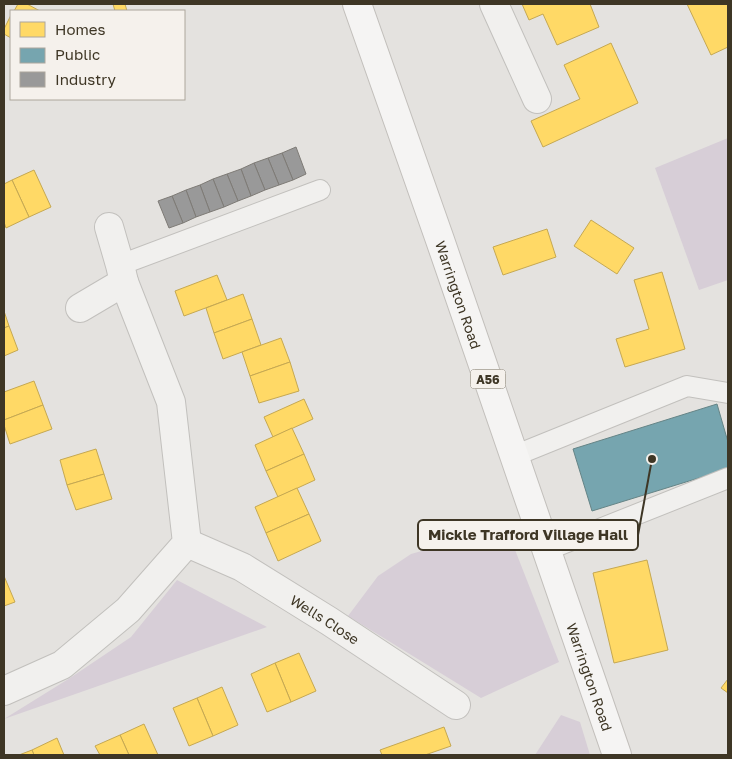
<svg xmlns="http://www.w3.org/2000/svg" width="732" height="759" font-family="'Golos Text',sans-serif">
	<rect width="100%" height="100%" fill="#e4e2df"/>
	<g fill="#d7ced7">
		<path d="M728,138v142l-29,10 -44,-122z"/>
		<path d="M506,527l53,135 -78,36 -133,-82 30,-40 33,-22z"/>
		<path d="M177,580l90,47 -263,92 66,-41 61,-41z"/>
		<path d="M561,715l19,7 10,33h-55z"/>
	</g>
	<g fill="#ffd966" stroke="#c5a852">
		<path d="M18,4h9l13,7h-26z"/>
		<path d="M113,4h12l2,7h-12z"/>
		<path d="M522,4h68l9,23 -42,18 -14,-31 -14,6z"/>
		<path d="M687,4h41v43l-17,8z"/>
		<path d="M11,15v23l-7,-4v-5z"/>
		<path d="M611,43l27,60 -95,44 -12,-26 49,-22 -16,-34z"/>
		<path d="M34,170l17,37 -22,10 -17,-37z"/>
		<path d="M12,180l17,37 -23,11 -2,-6v-38z"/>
		<path d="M591,220l43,28 -17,26 -43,-28z"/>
		<path d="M547,229l9,28 -53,18 -10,-28z"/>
		<path d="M662,272l23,77 -60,18 -9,-28 33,-10 -15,-49z"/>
		<path d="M217,275l10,25 -43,16 -9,-25z"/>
		<path d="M243,294l9,25 -38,14 -8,-25z"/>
		<path d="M4,311l5,15 -5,2z"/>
		<path d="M252,319l9,26 -38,14 -9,-26z"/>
		<path d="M9,326l9,24 -14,6v-28z"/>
		<path d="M281,338l9,24 -40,14 -8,-24z"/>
		<path d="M290,362l9,29 -40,12 -9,-27z"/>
		<path d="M34,381l9,24 -39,15v-28z"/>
		<path d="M304,399l9,20 -40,18 -9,-20z"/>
		<path d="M43,405l9,24 -42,15 -6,-19v-5z"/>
		<path d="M292,428l12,26 -38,17 -11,-26z"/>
		<path d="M96,449l8,25 -37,11 -7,-25z"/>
		<path d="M304,454l11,26 -37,17 -12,-26z"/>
		<path d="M104,474l8,25 -36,11 -9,-25z"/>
		<path d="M297,488l12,26 -43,19 -11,-26z"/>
		<path d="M309,514l12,27 -43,20 -12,-28z"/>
		<path d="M647,560l21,90 -54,13 -21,-90z"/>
		<path d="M4,576l11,26 -11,4z"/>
		<path d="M299,653l17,38 -25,11 -16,-39z"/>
		<path d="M275,663l16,39 -24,10 -16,-38z"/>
		<path d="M728,679v14l-7,-5z"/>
		<path d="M222,687l16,38 -25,11 -16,-38z"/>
		<path d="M197,698l16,38 -24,10 -16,-38z"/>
		<path d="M144,724l14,31h-29l-9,-20z"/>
		<path d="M444,727l7,19 -26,9h-43l-2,-5z"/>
		<path d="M120,735l9,20h-29l-5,-9z"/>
		<path d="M57,738l7,17h-30l-2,-5z"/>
		<path d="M32,750l2,5h-15z"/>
	</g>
	<path fill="#76a5af" stroke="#658486" d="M717,404l11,38v27l-136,42 -19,-62z"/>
	<g fill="#999" stroke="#7e7b76">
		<path d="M296,147l10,27 -13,6 -11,-27z"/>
		<path d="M282,153l11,27 -14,5 -11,-27z"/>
		<path d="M268,158l11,27 -14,5 -11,-27z"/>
		<path d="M254,163l11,27 -14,6 -10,-27z"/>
		<path d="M241,169l10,27 -13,5 -11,-27z"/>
		<path d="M227,174l11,27 -14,6 -11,-28z"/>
		<path d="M213,179l11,28 -14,5 -10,-27z"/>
		<path d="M200,185l10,27 -14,5 -10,-27z"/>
		<path d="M186,190l10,27 -13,6 -11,-27z"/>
		<path d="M172,196l11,27 -14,5 -11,-27z"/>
	</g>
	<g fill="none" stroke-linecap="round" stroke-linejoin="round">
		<defs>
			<g id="service">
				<path d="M120,265l200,-75"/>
				<path d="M514,456l173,-70 41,7"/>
				<path d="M547,550l181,-72"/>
			</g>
			<g id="minor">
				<path d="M494,4l43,95"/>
				<path d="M80,308l44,-26"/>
				<path id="s1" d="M187,543l55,24 87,54 127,84"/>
				<path d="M4,691l58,-26 66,-55 59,-67 -16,-141 -47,-120 -4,-17 -11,-38"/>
			</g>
			<g id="primary">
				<path id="s2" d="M357,4l83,236 177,515"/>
			</g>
		</defs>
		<use href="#service" stroke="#c2c0bd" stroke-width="22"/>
		<use href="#minor" stroke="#c2c0bd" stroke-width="30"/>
		<use href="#primary" stroke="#c2bfbb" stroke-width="30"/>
		<use href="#service" stroke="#f1f0ee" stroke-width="20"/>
		<use href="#minor" stroke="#f1f0ee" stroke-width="28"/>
		<use href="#primary" stroke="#f5f4f3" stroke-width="28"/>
	</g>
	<g text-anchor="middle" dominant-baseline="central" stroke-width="5" stroke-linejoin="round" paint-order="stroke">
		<rect fill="#f5f1ec" stroke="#756e61" stroke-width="1" x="470.5" y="369.5" width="35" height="19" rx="4"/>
		<g font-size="12" font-weight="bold" fill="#3e3625">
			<text x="488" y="379">A56</text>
		</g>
		<g font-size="14" fill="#3e3625" stroke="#f5f1ec">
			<text stroke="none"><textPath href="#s2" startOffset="308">Warrington Road</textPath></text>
			<text stroke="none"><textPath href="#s1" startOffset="158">Wells Close</textPath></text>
			<text stroke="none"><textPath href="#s2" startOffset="712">Warrington Road</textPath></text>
		</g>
	</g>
	<path fill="none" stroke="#3e3625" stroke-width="2" d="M652 459L638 535"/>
	<circle fill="#3e3625" stroke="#f5f1ec" stroke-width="2" cx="652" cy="459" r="5"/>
	<rect fill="#f5f1ec" stroke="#3e3625" stroke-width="2" x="418" y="520" width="220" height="30" rx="5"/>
	<g font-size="15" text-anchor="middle" font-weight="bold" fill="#3e3625">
		<text x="528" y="540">Mickle Trafford Village Hall</text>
	</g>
	<rect width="732" height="759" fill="none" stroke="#3e3625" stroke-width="10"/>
	<rect x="10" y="10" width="175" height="90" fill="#f5f1ec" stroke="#aca69c"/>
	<rect x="20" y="22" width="25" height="15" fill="#ffd966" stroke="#aca69c"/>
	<text x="55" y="35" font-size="15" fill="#3e3625">Homes</text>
	<rect x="20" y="48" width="25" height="15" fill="#76a5af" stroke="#aca69c"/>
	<text x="55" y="60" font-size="15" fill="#3e3625">Public</text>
	<rect x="20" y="72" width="25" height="15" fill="#999999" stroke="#aca69c"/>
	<text x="55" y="85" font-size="15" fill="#3e3625">Industry</text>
</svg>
